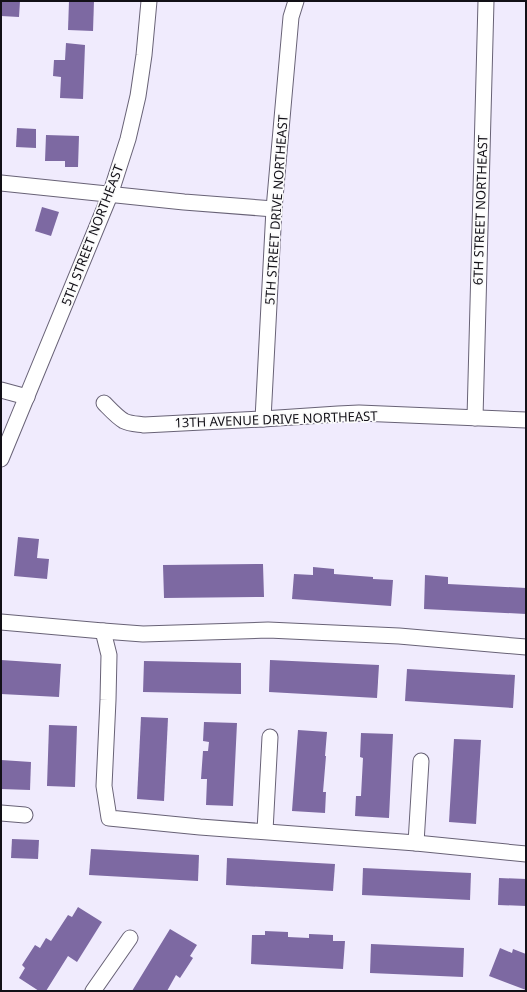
<svg xmlns="http://www.w3.org/2000/svg" width="527" height="992" font-family="'Noto Sans',sans-serif">
	<rect width="100%" height="100%" fill="#f0ebfd"/>
	<g fill="#7d69a2">
		<path d="M1,1h19l-1,16 -18,-1z"/>
		<path d="M69,1h25l-1,30 -25,-1z"/>
		<path d="M66,43l19,2 -2,54 -23,-1 1,-21 -8,-1 1,-16h11z"/>
		<path d="M17,128l19,1v19l-20,-1z"/>
		<path d="M46,135l33,1 -1,31h-13v-6h-20z"/>
		<path d="M42,207l17,5 -8,24 -16,-5z"/>
		<path d="M18,537l21,2 -2,19 12,1 -2,20 -33,-3z"/>
		<path d="M263,564l1,33 -100,1 -1,-33z"/>
		<path d="M313,567l21,2v5l39,3v2l20,1 -2,26 -99,-7 2,-25 19,1z"/>
		<path d="M425,575l23,2v7l78,4v26l-102,-5z"/>
		<path d="M1,660l60,4 -2,33 -58,-3z"/>
		<path d="M270,660l109,5 -2,33 -108,-6z"/>
		<path d="M144,661l97,2v31l-98,-2z"/>
		<path d="M407,669l108,6 -2,33 -108,-7z"/>
		<path d="M141,717l27,1 -4,83 -27,-2z"/>
		<path d="M204,722l33,1 -4,83 -27,-1 1,-26h-6l2,-28h5l1,-9 -6,-1z"/>
		<path d="M49,725l28,1 -2,61 -28,-1z"/>
		<path d="M298,730l29,2 -2,24h1l-3,36h3l-1,21 -33,-2z"/>
		<path d="M361,733l32,1 -4,84 -34,-2 1,-20h5l2,-38 -3,-1z"/>
		<path d="M454,739l27,1 -5,84 -27,-2z"/>
		<path d="M1,760l30,2 -1,28 -29,-1z"/>
		<path d="M12,839l27,1 -1,19 -27,-1z"/>
		<path d="M91,849l108,6 -1,26 -109,-6z"/>
		<path d="M227,858l108,6 -2,27 -107,-6z"/>
		<path d="M363,868l108,5 -1,27 -108,-5z"/>
		<path d="M499,878l27,1v27l-28,-1z"/>
		<path d="M78,907l24,15 -25,40 -9,-6 -22,35h-7l-20,-13 6,-10 -3,-3 13,-20 5,3 6,-10 5,3 17,-26 4,2z"/>
		<path d="M170,929l27,16 -7,11 3,2 -13,20 -4,-3 -9,16h-35z"/>
		<path d="M265,931l23,1v5l21,1v-4l24,1v6h12l-2,28 -92,-5 1,-29h13z"/>
		<path d="M371,944l93,4 -1,29 -93,-4z"/>
		<path d="M500,948l12,5 1,-4 13,5v36l-37,-14z"/>
	</g>
	<g fill="none" stroke-linecap="round" stroke-linejoin="round">
		<defs>
			<g id="minor">
				<path d="M1,183l183,19 90,7"/>
				<path d="M1,390l26,7"/>
				<path d="M104,403c6,6 13,14 20,18 6,3 14,3 20,4l119,-6 75,-5 21,-1 167,7"/>
				<path d="M475,418l11,-417"/>
				<path d="M263,419l11,-210 17,-192 5,-16"/>
				<path d="M1,459l109,-264 18,-56 10,-43 6,-41 5,-54"/>
				<path d="M1,622l102,9 40,3 125,-4 131,6 127,11"/>
				<path d="M103,631l6,24 -1,45 -4,86 5,32 91,9 216,16 110,11"/>
				<path d="M1,813l24,2"/>
				<path d="M265,831l5,-94"/>
				<path d="M416,843l5,-82"/>
				<path d="M93,991l37,-53"/>
			</g>
		</defs>
		<use href="#minor" stroke="#686276" stroke-width="17"/>
		<use href="#minor" stroke="#fff" stroke-width="15"/>
	</g>
	<g text-anchor="middle" dominant-baseline="central" stroke-width="3.5" stroke-linejoin="round" paint-order="stroke">
		<g font-size="13" fill="#121017" stroke="#fbfbfb">
			<text transform="translate(276 210) rotate(-86)">5TH STREET DRIVE NORTHEAST</text>
			<text transform="translate(480 210) rotate(-88)">6TH STREET NORTHEAST</text>
			<text transform="translate(92 235) rotate(-69)">5TH STREET NORTHEAST</text>
			<text transform="translate(276 419) rotate(-2)">13TH AVENUE DRIVE NORTHEAST</text>
		</g>
	</g>
	<rect width="527" height="992" fill="none" stroke="#121017" stroke-width="4"/>
</svg>
